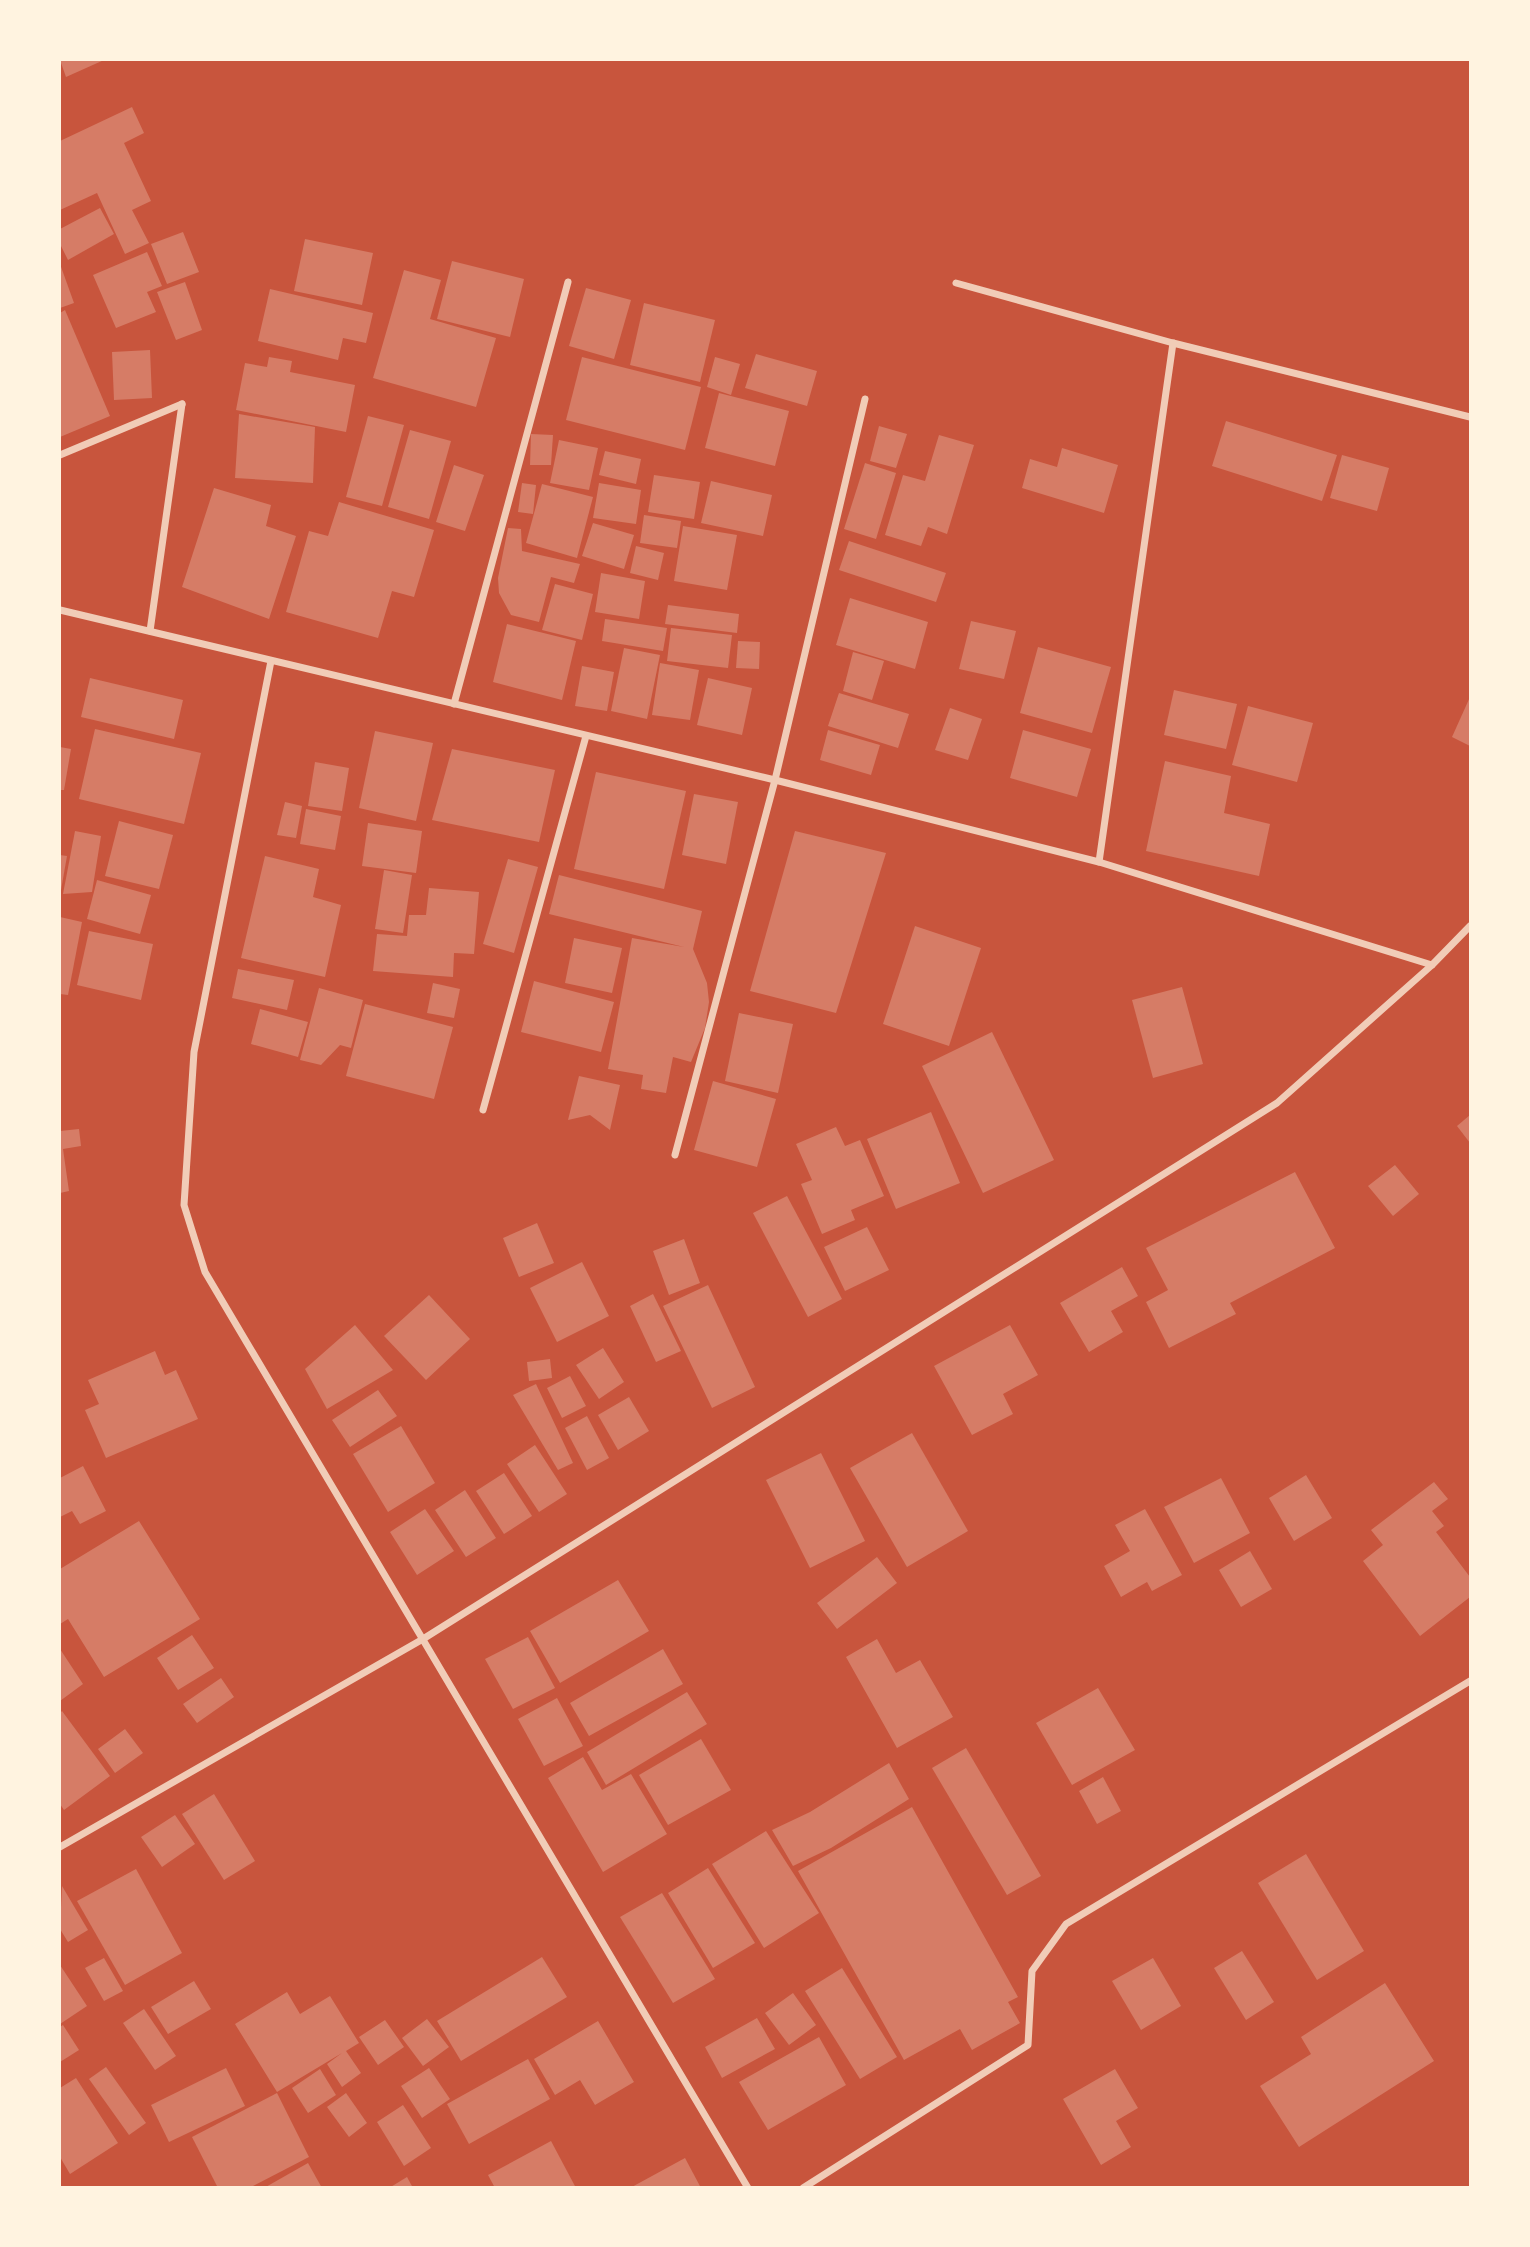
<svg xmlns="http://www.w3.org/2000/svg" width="1530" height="2247" font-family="Poppins,sans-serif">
	<rect width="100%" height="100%" fill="#c8553d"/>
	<g fill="#d67c66">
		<path d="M60,60h44l-38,17z"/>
		<path d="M132,107l12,26 -20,10 27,58 -19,9 17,33 -24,11 -28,-61 -37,17v-69z"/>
		<path d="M100,208l14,26 -46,26 -8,-16v-15z"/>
		<path d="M183,232l16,40 -32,12 -16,-40z"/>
		<path d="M305,239l68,14 -11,52 -68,-14z"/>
		<path d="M147,252l15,34 -15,6 9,20 -40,16 -23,-53z"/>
		<path d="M452,261l72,18 -14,58 -73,-18z"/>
		<path d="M60,264l14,39 -14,5z"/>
		<path d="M404,270l37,10 -11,39 66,19 -20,69 -103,-29z"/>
		<path d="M185,282l17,48 -26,10 -19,-48z"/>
		<path d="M586,288l45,12 -17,59 -45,-13z"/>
		<path d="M270,289l103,24 -7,30 -23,-5 -5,22 -80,-19z"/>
		<path d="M644,303l71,17 -15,62 -70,-17z"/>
		<path d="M65,310l45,106 -50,21v-124z"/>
		<path d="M150,350l2,48 -38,2 -2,-48z"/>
		<path d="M756,354l61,17 -10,35 -62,-18z"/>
		<path d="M269,357l23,4 -2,11 65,13 -9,47 -110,-22 9,-47 22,4z"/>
		<path d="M582,357l119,30 -16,63 -119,-30z"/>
		<path d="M715,357l25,7 -9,31 -24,-8z"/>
		<path d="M719,393l70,18 -14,55 -70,-18z"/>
		<path d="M239,414l76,13 -2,56 -78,-5z"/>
		<path d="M368,416l36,9 -22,81 -36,-9z"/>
		<path d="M1226,421l111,34 -15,46 -110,-35z"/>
		<path d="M879,426l28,8 -11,34 -26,-7z"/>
		<path d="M410,430l41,11 -22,78 -41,-12z"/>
		<path d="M531,434l22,1 -2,30h-21z"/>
		<path d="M939,435l35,10 -27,89 -19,-7 -7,19 -36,-11 18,-60 22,6z"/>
		<path d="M559,440l39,8 -9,42 -39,-7z"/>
		<path d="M1062,448l56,17 -14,48 -82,-25 8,-29 27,8z"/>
		<path d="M605,451l36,8 -5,25 -37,-9z"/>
		<path d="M1342,455l47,13 -12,43 -47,-13z"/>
		<path d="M865,463l31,10 -20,66 -32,-10z"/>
		<path d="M454,465l30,10 -19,56 -29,-9z"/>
		<path d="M654,475l46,7 -6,37 -46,-7z"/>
		<path d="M711,481l61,14 -9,41 -62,-13z"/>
		<path d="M522,483l14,2 -3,29 -15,-2z"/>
		<path d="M599,483l42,7 -5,34 -43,-6z"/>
		<path d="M542,484l51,13 -16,61 -51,-15z"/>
		<path d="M214,488l57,17 -5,21 30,10 -27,83 -87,-32z"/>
		<path d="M339,502l95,28 -20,67 -22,-6 -14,47 -92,-26 23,-81 19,5z"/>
		<path d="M644,515l37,6 -4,27 -37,-5z"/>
		<path d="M593,523l41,12 -10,34 -42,-13z"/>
		<path d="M683,526l54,9 -10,55 -53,-9z"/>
		<path d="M508,528l13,1 1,22 58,13 -6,19 -23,-6 -12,45 -28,-7 -12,-22 -1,-15z"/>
		<path d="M849,541l97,32 -10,29 -97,-32z"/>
		<path d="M636,546l28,7 -6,27 -28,-7z"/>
		<path d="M601,573l44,8 -6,38 -44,-7z"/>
		<path d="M555,584l38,10 -11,46 -40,-10z"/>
		<path d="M850,598l78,24 -13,47 -79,-24z"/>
		<path d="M668,605l71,9 -2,19 -72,-9z"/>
		<path d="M605,619l62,9 -4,23 -61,-10z"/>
		<path d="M971,621l45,10 -12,48 -45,-10z"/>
		<path d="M507,624l69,17 -14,59 -69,-18z"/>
		<path d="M671,628l61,7 -4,33 -61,-7z"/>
		<path d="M738,641l22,1 -1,27 -23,-1z"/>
		<path d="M1038,647l73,20 -19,66 -72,-20z"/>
		<path d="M624,648l36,7 -13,64 -36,-8z"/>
		<path d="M853,652l31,9 -12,39 -29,-9z"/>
		<path d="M660,663l39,7 -9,50 -38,-5z"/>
		<path d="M582,666l32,6 -7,39 -32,-5z"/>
		<path d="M90,678l93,22 -9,39 -93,-22z"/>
		<path d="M708,678l44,10 -10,47 -45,-10z"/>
		<path d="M1174,690l63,14 -11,45 -62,-14z"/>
		<path d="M839,693l70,21 -11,34 -70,-22z"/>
		<path d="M1470,697v49l-18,-9z"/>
		<path d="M1248,706l65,17 -16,59 -65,-17z"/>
		<path d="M950,708l32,11 -14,41 -33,-10z"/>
		<path d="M95,729l106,24 -17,71 -105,-25z"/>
		<path d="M828,730l52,15 -9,30 -51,-15z"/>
		<path d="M1023,730l68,19 -14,48 -67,-19z"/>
		<path d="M375,731l58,12 -17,78 -57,-13z"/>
		<path d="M60,747l11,2 -7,41h-4z"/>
		<path d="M452,749l103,21 -16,72 -107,-22z"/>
		<path d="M1165,761l66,15 -7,37 46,11 -11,52 -113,-25z"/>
		<path d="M315,762l34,6 -7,43 -34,-5z"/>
		<path d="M596,772l90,19 -22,98 -90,-20z"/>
		<path d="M694,794l44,8 -12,62 -44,-9z"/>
		<path d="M285,802l17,4 -6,32 -19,-3z"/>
		<path d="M306,809l35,7 -6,34 -35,-6z"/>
		<path d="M119,821l54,14 -14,54 -54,-13z"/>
		<path d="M368,823l54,8 -6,42 -54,-7z"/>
		<path d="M75,831l26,5 -9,56 -29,2z"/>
		<path d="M795,831l91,22 -50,160 -86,-22z"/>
		<path d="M60,855l7,1 -6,34h-1z"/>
		<path d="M265,856l54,13 -6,28 28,8 -16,72 -84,-19z"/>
		<path d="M508,859l30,8 -24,86 -31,-9z"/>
		<path d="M384,870l28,5 -9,58 -28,-4z"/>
		<path d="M559,875l143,36 -9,38 14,34 2,19 -4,26 -14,34 -18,-5 -7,36 -25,-4 2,-14 -35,-6 24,-131 52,9 -135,-33z"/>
		<path d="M97,880l54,15 -11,39 -53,-15z"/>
		<path d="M429,888l50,4 -5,62 -20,-1 -1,24 -80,-6 4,-37 30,2 2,-21h17z"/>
		<path d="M60,917l22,5 -14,73 -8,-1z"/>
		<path d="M915,926l66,22 -32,98 -66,-22z"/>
		<path d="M89,931l64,13 -12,56 -64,-15z"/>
		<path d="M574,938l48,10 -10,45 -47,-10z"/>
		<path d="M238,969l56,11 -7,30 -55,-12z"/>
		<path d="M534,981l80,21 -13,50 -80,-20z"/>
		<path d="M433,983l27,6 -6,29 -27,-5z"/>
		<path d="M1182,987l21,77 -50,14 -21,-78z"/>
		<path d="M319,988l44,12 -12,48 -11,-3 -19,20 -21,-5z"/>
		<path d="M365,1004l88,23 -19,72 -88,-23z"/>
		<path d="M260,1009l48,13 -10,35 -47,-13z"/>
		<path d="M739,1013l54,11 -15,69 -53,-12z"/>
		<path d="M992,1032l62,128 -71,33 -61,-127z"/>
		<path d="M579,1076l41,9 -10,45 -20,-15 -22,5z"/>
		<path d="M713,1081l63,18 -19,68 -63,-17z"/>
		<path d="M931,1112l29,71 -64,26 -29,-70z"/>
		<path d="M1470,1115v28l-13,-17z"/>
		<path d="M836,1127l9,19 15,-6 24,56 -33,14 4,10 -33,14 -21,-50 11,-4 -16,-36z"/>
		<path d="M79,1129l2,17 -18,3 6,42 -9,2v-62z"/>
		<path d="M1395,1165l24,29 -26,22 -25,-30z"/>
		<path d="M1295,1172l40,76 -105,55 6,11 -67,34 -23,-46 22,-12 -22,-42z"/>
		<path d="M787,1196l55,103 -34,18 -55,-104z"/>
		<path d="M537,1223l17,40 -35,14 -16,-39z"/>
		<path d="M867,1227l22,43 -44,21 -21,-44z"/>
		<path d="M684,1239l16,44 -31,12 -16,-44z"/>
		<path d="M582,1262l27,54 -52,26 -27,-54z"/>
		<path d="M1122,1267l16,29 -27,15 12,21 -34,20 -29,-49z"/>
		<path d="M708,1285l47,102 -43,21 -49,-102z"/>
		<path d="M653,1294l28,57 -25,11 -26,-56z"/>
		<path d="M429,1295l41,44 -44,41 -42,-44z"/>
		<path d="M355,1325l38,45 -66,39 -22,-40z"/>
		<path d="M1010,1325l28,50 -35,19 10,20 -41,21 -38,-69z"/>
		<path d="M603,1348l21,34 -25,17 -23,-34z"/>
		<path d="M155,1351l10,24 11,-5 22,49 -92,39 -21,-48 14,-6 -11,-24z"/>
		<path d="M550,1359l2,19 -23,3 -2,-19z"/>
		<path d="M570,1376l16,30 -24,12 -15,-30z"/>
		<path d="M536,1384l37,79 -15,7 -45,-75z"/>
		<path d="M378,1390l19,26 -47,31 -18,-27z"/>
		<path d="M629,1397l20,34 -31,19 -20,-35z"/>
		<path d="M587,1416l22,42 -22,12 -22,-42z"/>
		<path d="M401,1426l34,57 -47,29 -35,-58z"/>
		<path d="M912,1433l56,98 -61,36 -57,-99z"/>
		<path d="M535,1445l32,49 -28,18 -32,-48z"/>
		<path d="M821,1453l44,88 -55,27 -44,-88z"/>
		<path d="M83,1466l23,45 -26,13 -8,-13 -12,6v-39z"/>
		<path d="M504,1473l28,43 -28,18 -28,-43z"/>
		<path d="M1306,1475l26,43 -38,23 -25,-43z"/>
		<path d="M1221,1478l29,55 -56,30 -30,-56z"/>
		<path d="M1434,1482l14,17 -16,12 12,15 -8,6 34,45v20l-50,39 -57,-75 20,-16 -12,-15z"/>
		<path d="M465,1490l31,48 -30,19 -31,-47z"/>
		<path d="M425,1509l29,42 -37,24 -27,-43z"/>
		<path d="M1145,1509l37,66 -30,16 -5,-9 -26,15 -17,-31 26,-15 -15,-26z"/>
		<path d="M139,1521l61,98 -96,58 -36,-58 -8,5v-55z"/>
		<path d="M1250,1551l22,38 -31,18 -22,-37z"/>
		<path d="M877,1557l20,26 -60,46 -20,-26z"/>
		<path d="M618,1580l31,51 -89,52 -30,-52z"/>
		<path d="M192,1635l22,33 -36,22 -21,-32z"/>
		<path d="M528,1637l27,51 -42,21 -28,-50z"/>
		<path d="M877,1639l19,34 24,-13 33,57 -56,31 -51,-91z"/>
		<path d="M60,1649l23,35 -23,17z"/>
		<path d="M663,1649l20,35 -94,52 -19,-33z"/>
		<path d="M221,1678l13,19 -37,26 -14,-19z"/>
		<path d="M1098,1688l37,62 -63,35 -36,-62z"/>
		<path d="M687,1692l20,32 -101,61 -19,-33z"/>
		<path d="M557,1698l26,48 -39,20 -26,-47z"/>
		<path d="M62,1711l48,65 -46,34 -4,-6v-91z"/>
		<path d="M125,1729l18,24 -28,20 -17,-24z"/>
		<path d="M701,1739l30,51 -63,35 -29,-50z"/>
		<path d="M966,1748l75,128 -34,19 -75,-127z"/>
		<path d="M583,1757l19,33 29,-16 36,60 -64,38 -55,-94z"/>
		<path d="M889,1763l20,36 -78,49 -38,18 -21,-36 38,-18z"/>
		<path d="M1103,1777l18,34 -24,13 -18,-33z"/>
		<path d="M214,1794l41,67 -31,19 -42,-66z"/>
		<path d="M912,1807l106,190 -10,5 12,21 -48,27 -12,-21 -56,31 -106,-189z"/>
		<path d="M175,1815l20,29 -33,23 -21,-30z"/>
		<path d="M766,1831l53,82 -55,35 -52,-84z"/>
		<path d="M1306,1854l58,97 -47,29 -59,-97z"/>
		<path d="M708,1868l47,75 -42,25 -45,-75z"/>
		<path d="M136,1869l46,84 -57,32 -48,-84z"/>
		<path d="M62,1886l26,44 -20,12 -8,-13z"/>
		<path d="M662,1893l53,86 -42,24 -53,-86z"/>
		<path d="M1242,1951l32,51 -28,18 -32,-52z"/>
		<path d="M542,1957l25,40 -106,64 -24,-40z"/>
		<path d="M104,1958l19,33 -19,10 -19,-33z"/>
		<path d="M1153,1958l28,48 -40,24 -29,-49z"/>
		<path d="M60,1965l27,41 -27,18z"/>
		<path d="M842,1968l55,89 -37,22 -55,-88z"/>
		<path d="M194,1981l17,28 -43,25 -17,-27z"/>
		<path d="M1385,1983l49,78 -135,86 -39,-61 51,-32 -10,-17z"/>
		<path d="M287,1992l13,22 30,-18 29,47 -13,8 15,22 -19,14 -15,-23 15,-11 -65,39 -42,-68z"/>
		<path d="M793,1993l23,32 -27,20 -24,-32z"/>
		<path d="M144,2009l32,47 -21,14 -32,-47z"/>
		<path d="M757,2018l18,31 -53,29 -17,-31z"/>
		<path d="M427,2019l22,28 -26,19 -21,-28z"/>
		<path d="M385,2020l19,27 -26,18 -19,-28z"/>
		<path d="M598,2021l36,61 -39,23 -15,-25 -25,15 -21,-36z"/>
		<path d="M63,2025l16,25 -19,12v-35z"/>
		<path d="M819,2037l27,48 -78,45 -29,-48z"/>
		<path d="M528,2059l22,40 -81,45 -22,-40z"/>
		<path d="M106,2067l40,56 -17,12 -40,-56z"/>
		<path d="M226,2068l19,38 -76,36 -18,-37z"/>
		<path d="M429,2068l21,31 -28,19 -21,-32z"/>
		<path d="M320,2069l16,26 -28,18 -16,-25z"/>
		<path d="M1115,2069l23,39 -22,13 15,26 -30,18 -38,-66z"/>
		<path d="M76,2078l42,65 -48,31 -10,-17v-69z"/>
		<path d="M277,2093l32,64 -60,31h-31l-26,-51z"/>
		<path d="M346,2093l21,30 -18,14 -22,-30z"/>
		<path d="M403,2105l28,43 -27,18 -27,-44z"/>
		<path d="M551,2141l25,47h-81l-7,-13z"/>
		<path d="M685,2158l16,30h-71z"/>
		<path d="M308,2163l14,25h-58z"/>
		<path d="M407,2177l6,11h-24z"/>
	</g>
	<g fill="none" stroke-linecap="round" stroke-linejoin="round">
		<g stroke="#f1ccb7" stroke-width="7">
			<path d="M956,283l217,60 297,74"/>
			<path d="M60,455l122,-51"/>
			<path d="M60,610l715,170 324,82 333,103"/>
			<path d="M150,631l32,-227"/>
			<path d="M271,661l-77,391 -10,153 21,67 543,916"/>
			<path d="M454,704l114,-422"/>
			<path d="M1099,862l74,-519"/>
			<path d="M483,1110l103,-374"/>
			<path d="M675,1155l100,-375 90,-381"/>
			<path d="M60,1847l363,-208 854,-536 155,-138 38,-39"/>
			<path d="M803,2188l225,-143 4,-74 34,-47 404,-243"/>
		</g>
	</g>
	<rect width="1530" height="2247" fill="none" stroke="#fff3e0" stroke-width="122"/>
</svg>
